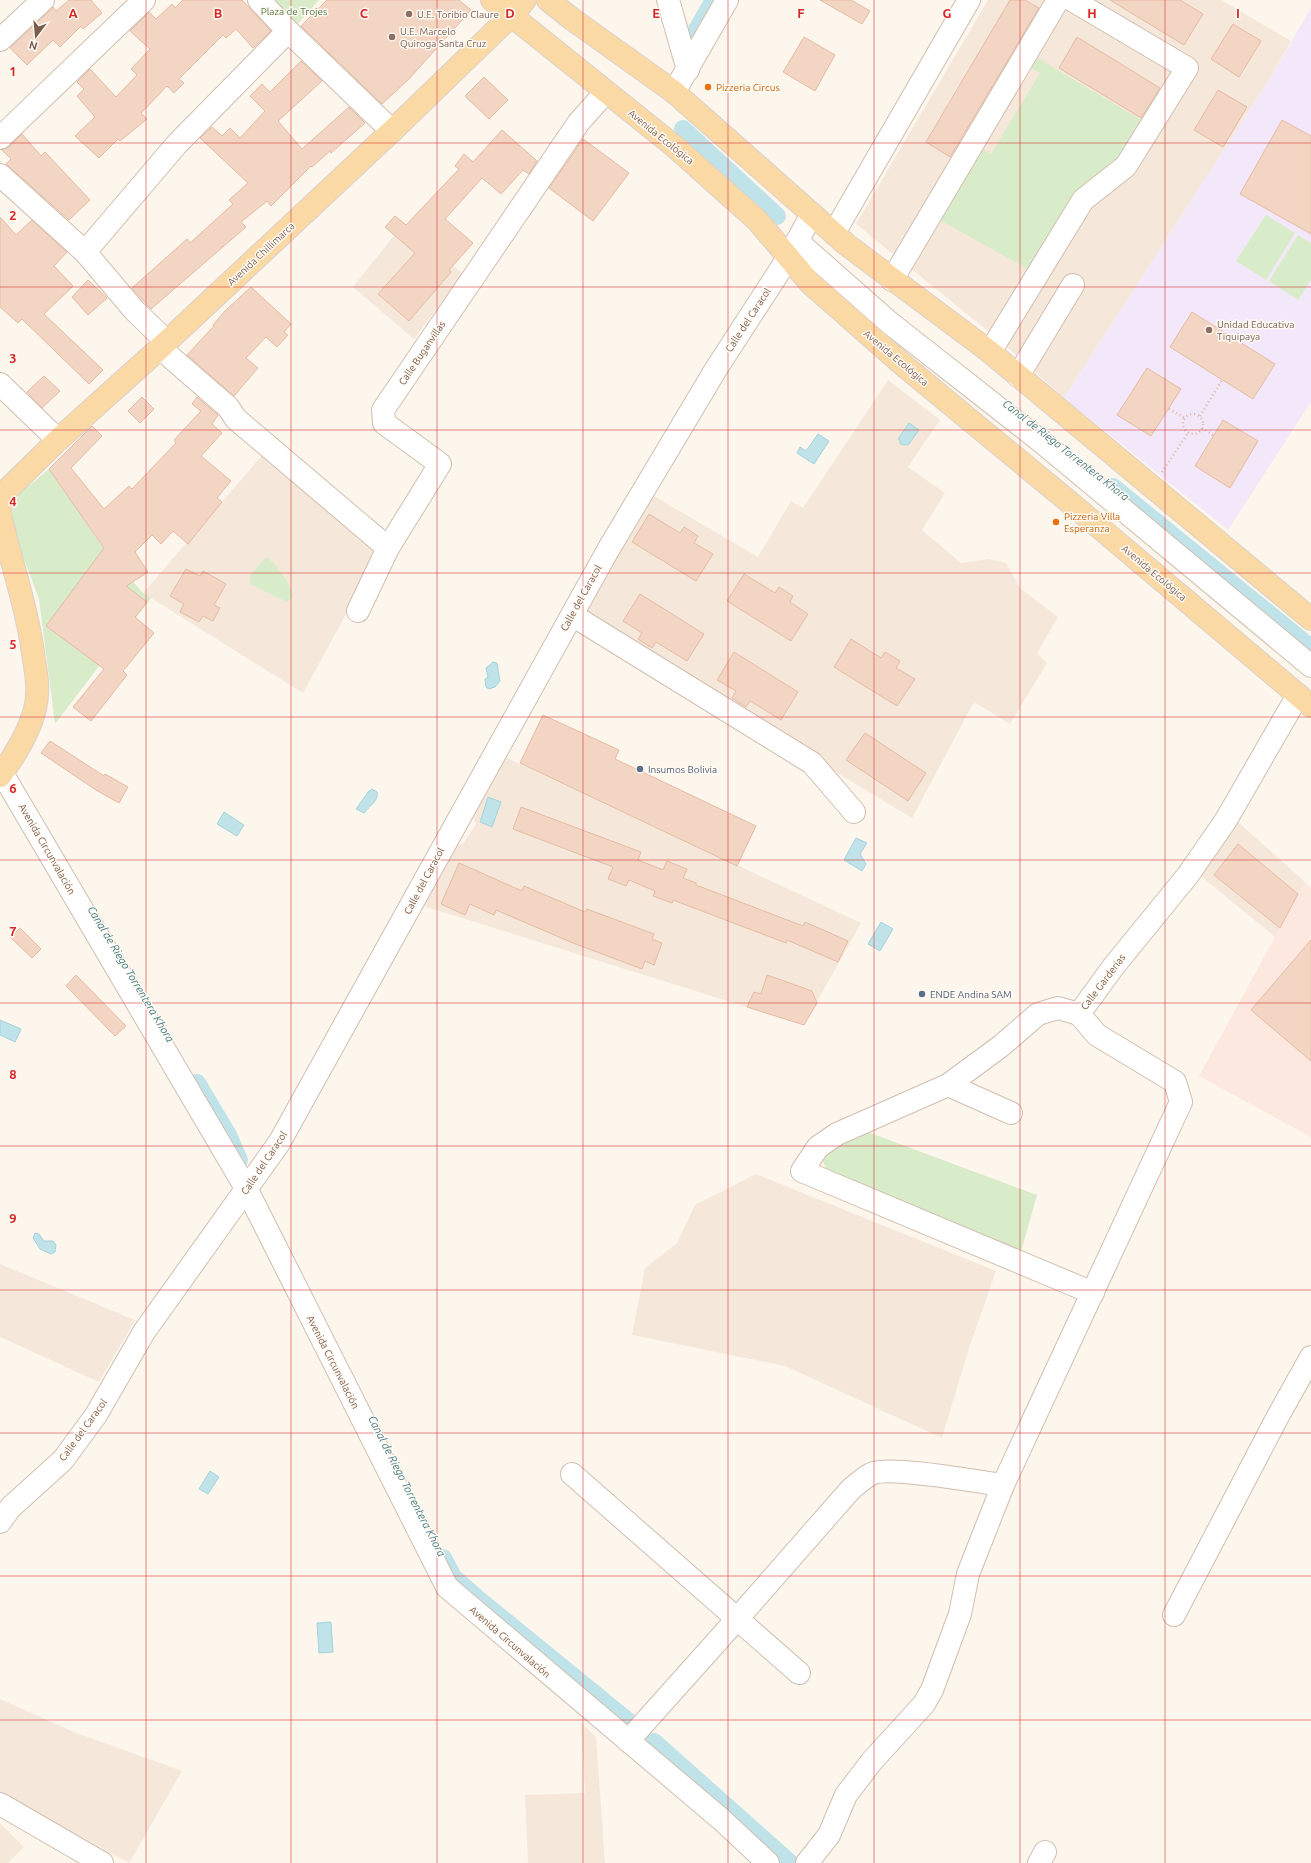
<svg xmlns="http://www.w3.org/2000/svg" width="1311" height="1863" font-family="Ubuntu,sans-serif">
	<rect width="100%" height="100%" fill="#fdf6ec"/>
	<g fill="#f5e8da">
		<path d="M988,0h233l70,41 -19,34 -208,323 -59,-53 -149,-121z"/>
		<path d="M404,223l59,51 -49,65 -61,-52z"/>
		<path d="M888,380l52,40 -32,47 37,26 -23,37 39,33 28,-4 17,4 14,25 38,29 -21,36 10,10 -37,61 -36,-22 -62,116 -331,-200 71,-123 106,62 33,-56 12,7z"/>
		<path d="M265,452l116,98 -78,143 -160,-100z"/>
		<path d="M503,756l358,167 -57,102 -387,-121 33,-58 13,-2 13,-20 -5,-15z"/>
		<path d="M1237,821l68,61 -30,55 -74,-61z"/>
		<path d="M756,1174l240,97 -27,77 -27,90 -157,-72 -153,-31 13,-67 32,-25 18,-38z"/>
		<path d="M0,1264l135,56 -36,62 -99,-45z"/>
		<path d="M0,1699l74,33 108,39 -53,92 -129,-71z"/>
		<path d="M581,1723l15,14 9,126h-77l-3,-68 60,-2z"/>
		<path d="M0,1823l24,24 -16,16h-8z"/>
	</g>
	<path fill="#fde8e0" d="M1305,882l6,6v249l-112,-61z"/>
	<path fill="#f3e8fa" d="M1311,8v394l-83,128 -164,-132 208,-323z"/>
	<g fill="#d8ecc9">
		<path d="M266,0h53l-25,28z"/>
		<path d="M1036,57l105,63 -22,36 -41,36 -47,79 -93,-52 42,-71 11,6 49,-81 -10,-6z"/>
		<path d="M1266,215l29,18 -29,47 -30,-19z"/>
		<path d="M1298,235l13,8v37l-13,20 -29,-19z"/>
		<path d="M49,469l55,80 39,44 8,5 -96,126 -16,-125 -24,-64 -3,-23 7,-18z"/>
		<path d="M266,557c12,8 24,26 27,39l-6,6 -37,-18v-9z"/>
		<path d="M865,1131l172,64 -16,57 -195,-82 -3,-9 3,-10z"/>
	</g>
	<g fill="#bfe3e8" stroke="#a5d3da">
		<path d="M909,423l10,7 -11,15 -8,-1v-4l-2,-1z"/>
		<path d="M818,434l11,7 -15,23 -17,-11 3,-6 6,4z"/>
		<path d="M493,662l4,1 3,18 -5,6 -6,2 -3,-2 -1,-8 3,-2 -2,-9z"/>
		<path d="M372,789l5,3c2,9 -8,14 -13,21l-8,-4 13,-18z"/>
		<path d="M488,797l13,5 -9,25 -12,-5z"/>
		<path d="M224,812l20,13 -7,11 -20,-12z"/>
		<path d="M856,838l11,5 -7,11 6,10 -4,7 -18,-11z"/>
		<path d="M881,922l12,7 -13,22 -12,-7z"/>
		<path d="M0,1020l21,9 -6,13 -15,-7z"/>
		<path d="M35,1233l4,1 5,7h9l3,4 -1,7 -4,2 -11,-5 -7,-11z"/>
		<path d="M210,1471l9,6 -11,17 -9,-5z"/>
		<path d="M331,1622l2,30 -14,1 -2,-30z"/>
	</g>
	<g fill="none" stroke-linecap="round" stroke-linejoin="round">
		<g stroke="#bfe3e8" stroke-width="18">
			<path d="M690,42l24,-42"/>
			<path d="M683,129l94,87"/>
			<path d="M1113,487l198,161"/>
			<path d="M197,1083l31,52 11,25"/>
			<path d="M443,1558l10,19 25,22 151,123"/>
			<path d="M654,1742l136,121"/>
		</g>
	</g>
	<g fill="#f3d5c3" stroke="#e6bba3">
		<path d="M69,0h22l11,13 -19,16 -2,-3 -21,21 -7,-7 -26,25 -17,-17 43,-41 3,4z"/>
		<path d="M183,0h59l29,31 -18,17 -17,-19 -10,9 -3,-3 -44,44 5,4 -10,10 -7,-7 -26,27 6,6 -27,22 -2,-2 -19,19 -24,-22 20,-19 -18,-21 7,-7 -7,-7 13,-13 26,28 21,-22 -6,-6 19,-20 -20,-18 19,-19 7,7 16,-15 3,4z"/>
		<path d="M327,0h132l12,10 -62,69 -27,25 -81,-78z"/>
		<path d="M820,0h31l19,11 -8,13z"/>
		<path d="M1010,0h15l14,8 -89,149 -24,-15z"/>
		<path d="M1110,0h70l23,14 -19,31z"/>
		<path d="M1233,24l28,17 -22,36 -28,-18z"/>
		<path d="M804,37l31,18 -20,36 -32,-19z"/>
		<path d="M1077,37l83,51 -19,30 -82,-50z"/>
		<path d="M301,61l21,20 -44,40 24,28 47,-42 16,16 -34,30 -1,-2 -18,16 -1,-1 -40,40 -4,-5 -26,21 5,5 -95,82 -19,-21 55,-49 3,4 43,-39 -4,-4 19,-17 -48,-45 12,-11 10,9 8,-8 10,10 25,-27 -15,-15 12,-12 8,8z"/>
		<path d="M484,77l24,23 -19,19 -24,-23z"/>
		<path d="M1218,90l29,17 -24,40 -29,-17z"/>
		<path d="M1282,120l29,16v98l-71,-40z"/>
		<path d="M502,130l35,31 -8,13 -6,-4 -22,24 -19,-16 -37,41 28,24 -24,27 2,2 -42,49 -31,-27 37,-41 -30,-26 10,-11 11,9 53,-56 -4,-3 9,-12 9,8z"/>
		<path d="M22,134l19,22 4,-4 45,48 -21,20 -63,-56 5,-5 -9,-9 7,-3z"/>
		<path d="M583,139l46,34 -36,48 -44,-33z"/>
		<path d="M0,217l16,18 16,-15 35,32 -13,14 19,20 -29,28 59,56 -14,14 -67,-65 -4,4 -18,-16z"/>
		<path d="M88,280l19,18 -19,17 -16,-18z"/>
		<path d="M251,287l40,37 -7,8 4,3 -11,12 -11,-10 -20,21 12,10 -24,28 -47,-41 27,-29 -1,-1 12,-14z"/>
		<path d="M1192,312l83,52 -22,35 -83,-52z"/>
		<path d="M1147,368l34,21 -30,47 -34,-21z"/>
		<path d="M44,376l16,15 -18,17 -15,-16z"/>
		<path d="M142,397l12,12 -14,14 -12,-12z"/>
		<path d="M197,397l21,18 -6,9 10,9 -21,23 30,25 -14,17 5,4 -34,42 -15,-13 -12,13 -9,-9 -17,17 13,20 -22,14 21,16 -12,15 19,16 -31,38 4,4 -36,46 -18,-14 31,-38 -58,-43 58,-78 -55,-79 43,-43 10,10 -31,32 33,41 25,-23 3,3 44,-46 -2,-3 27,-29 -9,-7z"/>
		<path d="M1223,420l35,21 -28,47 -35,-22z"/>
		<path d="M649,514l31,19 4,-6 14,9 -4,7 19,11 -17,27 -64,-39z"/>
		<path d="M186,569l14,7 3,-5 23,13 -12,21 6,3 -7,13 -10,-5 -4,6 -19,-10 4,-8 -14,-8z"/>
		<path d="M744,574l31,19 4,-6 14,9 -3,6 18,12 -17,27 -64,-40z"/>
		<path d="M640,594l64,40 -17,27 -31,-19 -4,6 -14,-9 4,-6 -19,-12z"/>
		<path d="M851,639l30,19 4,-6 15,9 -4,7 19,11 -18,27 -63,-39z"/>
		<path d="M734,652l64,40 -17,28 -31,-19 -4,6 -14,-9 4,-7 -19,-11z"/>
		<path d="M543,715l76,35 -4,9 141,67 -19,40 -217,-103z"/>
		<path d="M865,733l61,40 -18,28 -62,-41z"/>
		<path d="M50,741l54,35 1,-2 23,13 -9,16 -23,-13 -55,-37z"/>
		<path d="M521,807l120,45 -3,8 25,10 4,-9 20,8 -4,9 13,5v2l107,41 2,-4 43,19 -10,21 -51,-22 -1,3 -113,-43 -1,3 -19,-7 2,-5 -26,-11 -3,6 -18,-7 5,-12 -100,-38z"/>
		<path d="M1238,844l60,50 -18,34 -66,-53z"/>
		<path d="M459,863l63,28 2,-5 61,26 2,-3 67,25 -2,5 10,4 -8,22 -9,-4 -3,8 -69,-26 -77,-33 -2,5 -24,-11 -5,11 -24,-11z"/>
		<path d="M20,928l21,21 -9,9 -22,-21z"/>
		<path d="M1311,940v121l-60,-51z"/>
		<path d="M76,975l50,51 -11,10 -49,-50z"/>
		<path d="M767,975l45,16 5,12 -13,22 -57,-18 7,-15 7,2z"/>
	</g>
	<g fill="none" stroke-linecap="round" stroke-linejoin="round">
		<defs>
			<g id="minor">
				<path d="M259,0l29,31 104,100"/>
				<path d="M668,0l20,70"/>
				<path d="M0,40l43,-40"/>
				<path d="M674,92l53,-92"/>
				<path d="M0,138l144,-138"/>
				<path d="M0,175l85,77 49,58 33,32"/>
				<path d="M834,233l135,-233"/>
				<path d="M797,241l93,82 153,120 268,223"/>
				<path d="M85,252l92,-108 111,-113"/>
				<path d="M892,280l166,-280"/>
				<path d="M160,348l68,59 8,12 152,129"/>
				<path d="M990,352l93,-152 43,-34 61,-98 -115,-68"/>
				<path d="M1018,376l55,-91"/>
				<path d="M0,384l58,56"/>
				<path d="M358,611l30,-63 52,-84 -56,-41 -1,-13 196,-288 27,-30"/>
				<path d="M572,615l240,148 42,49"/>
				<path d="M2,773l245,417 200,397 275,233 46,43"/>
				<path d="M1079,1014l-21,-6 -20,6 -37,32 -53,39 -111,49 -19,13 -16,24 291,122"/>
				<path d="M1079,1014l34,-47 75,-92 38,-55 72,-125"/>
				<path d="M948,1085l63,28"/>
				<path d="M572,1474l227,199"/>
				<path d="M0,1522l11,-15 52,-47 33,-45 48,-83 135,-189 329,-593 108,-181 72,-111 24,-44"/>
				<path d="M1174,1615l103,-197 34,-61"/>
				<path d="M628,1741l109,-122 114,-130c6,-5 13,-11 20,-15 17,-9 108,8 132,11"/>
				<path d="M0,1804l102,59"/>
				<path d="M807,1863l22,-28 17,-40 26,-34 52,-57 8,-14 28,-76 8,-40 35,-89 178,-383 -6,-20 -78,-47 -18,-21"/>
				<path d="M1039,1863l6,-11"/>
			</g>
			<g id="major">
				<path d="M492,0l182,146 83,74 53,63 92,81 166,137 243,205"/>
				<path d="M548,0l24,19 102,73 173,153 143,107 321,267"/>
				<path d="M0,508l6,-17 52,-51 102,-92 232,-217 120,-116 13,-15"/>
				<path d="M0,514c11,49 28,96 34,146 3,17 5,32 1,49 -6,24 -20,46 -35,67"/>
			</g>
		</defs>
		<use href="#minor" stroke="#d1beb0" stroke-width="24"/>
		<use href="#major" stroke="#dad1cd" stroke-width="24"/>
		<g stroke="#d9b8a5" stroke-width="2.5" stroke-dasharray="1 3" stroke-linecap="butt">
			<path d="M1169,409l16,9"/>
			<circle cx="1193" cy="424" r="10"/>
			<path d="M1200,416l22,-36"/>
			<path d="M1202,428l12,8"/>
			<path d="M1162,472l26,-39"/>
		</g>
		<use href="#minor" stroke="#fff" stroke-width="22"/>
		<use href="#major" stroke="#fbd9a5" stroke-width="22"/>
	</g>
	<path fill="none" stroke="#d62828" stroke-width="1" stroke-opacity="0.55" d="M146,0v1863M291,0v1863M437,0v1863M583,0v1863M728,0v1863M874,0v1863M1020,0v1863M1165,0v1863M0,143h1311M0,287h1311M0,430h1311M0,573h1311M0,717h1311M0,860h1311M0,1003h1311M0,1146h1311M0,1290h1311M0,1433h1311M0,1576h1311M0,1720h1311"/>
	<g fill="#8d6e63" stroke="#fffaf3" stroke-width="1.5">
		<circle cx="409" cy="14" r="4"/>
		<circle cx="392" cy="37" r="4"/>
		<circle cx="1209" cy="330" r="4"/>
	</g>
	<g fill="#e8710a" stroke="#fffaf3" stroke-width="1.5">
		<circle cx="708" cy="87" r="4"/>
		<circle cx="1056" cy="522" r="4"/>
	</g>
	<g fill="#5c6f8a" stroke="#fffaf3" stroke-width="1.5">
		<circle cx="640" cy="769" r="4"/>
		<circle cx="922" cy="994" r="4"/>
	</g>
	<g text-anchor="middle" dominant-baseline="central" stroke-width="3" stroke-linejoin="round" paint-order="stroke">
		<g font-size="10" fill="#537a41" stroke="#fffaf3">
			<text x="294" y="11">Plaza de Trojes</text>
		</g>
		<g font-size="10" fill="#785e54" stroke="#fffaf3" text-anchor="start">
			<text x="417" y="14">U.E. Toribio Claure</text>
			<text x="400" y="31">U.E. Marcelo<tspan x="400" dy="12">Quiroga Santa Cruz</tspan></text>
			<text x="1217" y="324">Unidad Educativa<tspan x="1217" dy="12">Tiquipaya</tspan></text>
		</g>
		<g font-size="10" fill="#c56008" stroke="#fffaf3" text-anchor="start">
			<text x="716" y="87">Pizzeria Circus</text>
			<text x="1064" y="516">Pizzeria Villa<tspan x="1064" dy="12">Esperanza</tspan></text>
		</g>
		<g font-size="10" fill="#7a5c4d" stroke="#fffaf3">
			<text transform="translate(661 137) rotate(39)">Avenida Ecológica</text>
			<text transform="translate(261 254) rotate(-43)">Avenida Chillimarca</text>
			<text transform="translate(748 320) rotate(-57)">Calle del Caracol</text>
			<text transform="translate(422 353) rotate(-56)">Calle Buganvillas</text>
			<text transform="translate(896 358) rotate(40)">Avenida Ecológica</text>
			<text transform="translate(1154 573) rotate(40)">Avenida Ecológica</text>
			<text transform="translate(581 598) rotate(-61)">Calle del Caracol</text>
			<text transform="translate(47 849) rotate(60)">Avenida Circunvalación</text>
			<text transform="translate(424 881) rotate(-62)">Calle del Caracol</text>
			<text transform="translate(1103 982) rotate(-53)">Calle Garderias</text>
			<text transform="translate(264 1163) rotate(-56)">Calle del Caracol</text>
			<text transform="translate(333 1362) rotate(63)">Avenida Circunvalación</text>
			<text transform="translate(83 1430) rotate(-54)">Calle del Caracol</text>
			<text transform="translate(510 1642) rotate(41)">Avenida Circunvalación</text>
		</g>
		<g font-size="10" fill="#4e5e75" stroke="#fffaf3" text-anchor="start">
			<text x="648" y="769">Insumos Bolivia</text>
			<text x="930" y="994">ENDE Andina SAM</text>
		</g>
		<g font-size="11" font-style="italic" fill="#437c86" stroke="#fffaf3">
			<text transform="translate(1066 450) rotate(38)">Canal de Riego Torrentera Khora</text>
			<text transform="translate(131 974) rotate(59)">Canal de Riego Torrentera Khora</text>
			<text transform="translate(407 1486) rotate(63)">Canal de Riego Torrentera Khora</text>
		</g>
	</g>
	<g font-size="13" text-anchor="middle" font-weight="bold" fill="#d62828" stroke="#fffaf3" stroke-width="3" stroke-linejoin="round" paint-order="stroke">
		<text x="73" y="18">A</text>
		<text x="218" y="18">B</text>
		<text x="364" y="18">C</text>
		<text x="510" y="18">D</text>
		<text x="656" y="18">E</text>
		<text x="801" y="18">F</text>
		<text x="947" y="18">G</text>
		<text x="1092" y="18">H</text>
		<text x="1238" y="18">I</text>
		<text x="13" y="76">1</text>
		<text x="13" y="220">2</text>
		<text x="13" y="363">3</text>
		<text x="13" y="506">4</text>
		<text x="13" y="649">5</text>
		<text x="13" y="793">6</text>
		<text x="13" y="936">7</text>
		<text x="13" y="1079">8</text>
		<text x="13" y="1223">9</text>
	</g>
	<g transform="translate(36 36) rotate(196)" stroke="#fffaf3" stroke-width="3" paint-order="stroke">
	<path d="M0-3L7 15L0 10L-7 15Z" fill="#7a5c4d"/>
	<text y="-6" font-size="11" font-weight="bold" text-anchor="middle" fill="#7a5c4d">N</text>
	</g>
</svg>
